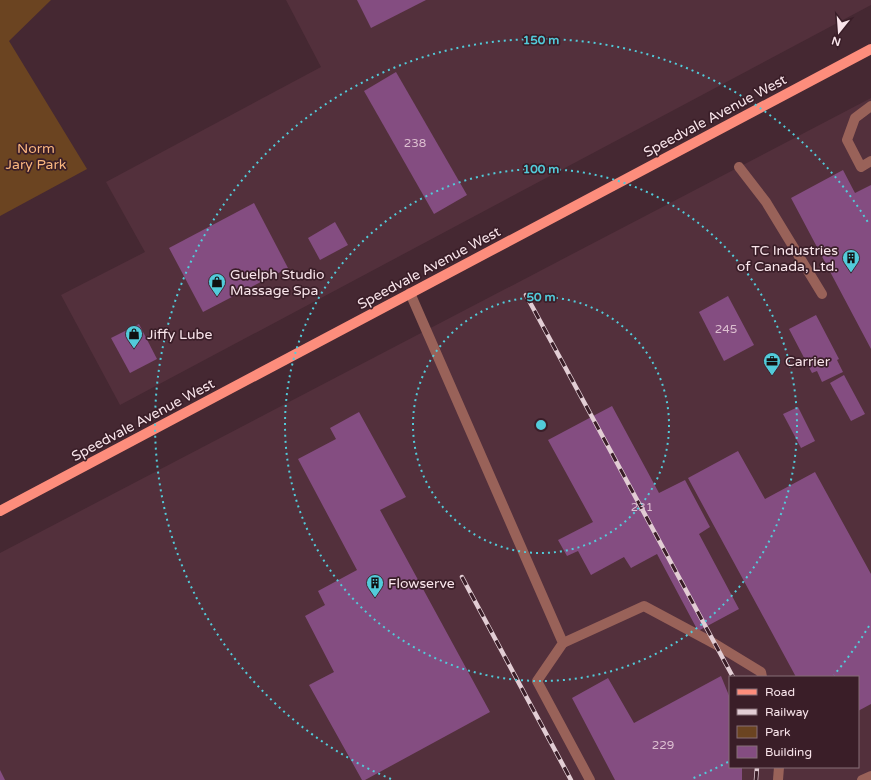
<svg xmlns="http://www.w3.org/2000/svg" width="871" height="780" font-family="'Varela Round',sans-serif">
	<rect width="100%" height="100%" fill="#452832"/>
	<g fill="#53303c" fill-rule="evenodd">
		<path d="M286,0h585v5l-751,400 -59,-110 84,-43 -39,-70 215,-115z"/>
		<path d="M871,98v682h-871v-227zM730,677h128v90h-128z"/>
	</g>
	<path fill="#6b4421" d="M0,0h51l-42,41 78,128 -87,47z"/>
	<g fill="#844d81">
		<path d="M357,0h69l-55,28z"/>
		<path d="M396,72l71,123 -33,19 -70,-123z"/>
		<path d="M843,170l12,23 16,-8v164l-80,-151z"/>
		<path d="M254,203l34,65 -85,44 -34,-64z"/>
		<path d="M335,222l13,23 -28,15 -12,-22z"/>
		<path d="M728,296l26,49 -30,16 -25,-49z"/>
		<path d="M816,315l23,44 -2,1 6,12 -21,10 -5,-11 -5,2 -23,-44z"/>
		<path d="M139,324l18,35 -27,14 -19,-35z"/>
		<path d="M844,375l21,39 -14,7 -21,-38z"/>
		<path d="M612,406l47,87 26,-13 25,47 -11,7 40,75 -41,22 -41,-77 -26,14 -7,-11 -33,18 -13,-24 -11,5 -9,-16 35,-18 -45,-82z"/>
		<path d="M798,407l17,34 -14,7 -18,-34z"/>
		<path d="M359,412l47,85 -26,13 110,202 -125,68h-3l-53,-95 25,-13 -29,-56 20,-11 -7,-14 39,-21 -59,-111 38,-20 -6,-11z"/>
		<path d="M738,451l27,48 50,-27 56,102v130l-13,7v-34h-62l-108,-199z"/>
		<path d="M721,676l9,22v69h12v13h-127l-43,-82 36,-20 26,45z"/>
		<path d="M0,770l5,10h-5z"/>
	</g>
	<g fill="none" stroke-linecap="round" stroke-linejoin="round">
		<g stroke="#996259" stroke-width="10">
			<path d="M871,106l-16,12 -8,22 14,27 10,-6"/>
			<path d="M739,167l27,35 56,92"/>
			<path d="M410,293l153,350 -26,38 53,99"/>
			<path d="M563,643l81,-37 71,38 46,28 1,5"/>
			<path d="M778,780l1,-13"/>
			<path d="M862,780l9,-4"/>
		</g>
		<path stroke="#fd8d7c" stroke-width="10" d="M0,511l871,-462"/>
		<defs>
			<g id="rail">
				<path d="M526,295l207,382"/>
				<path d="M462,577l109,203"/>
				<path d="M756,780l1,-13"/>
			</g>
		</defs>
		<use href="#rail" stroke="#e2cdd4" stroke-width="4.5"/>
		<use href="#rail" stroke="#3a1e28" stroke-width="3" stroke-dasharray="9" stroke-linecap="butt"/>
	</g>
	<g fill="none" stroke="#52cbda" stroke-width="2" stroke-dasharray="2 4">
		<circle cx="541" cy="425" r="128"/>
		<circle cx="541" cy="425" r="256"/>
		<path d="M869 626A385 385 0 0 1 834 675M728 762A385 385 0 0 1 691 779M391 779A385 385 0 1 1 869 224"/>
	</g>
	<defs>
		<symbol id="building-pin" viewBox="-11 -11 22 30"><path d="M0 17L-7.5 6A9.5 9.5 0 1 1 7.5 6Z" fill="#52cbda" stroke="#3a1e28"/><path d="M-4-6H4V6H1V3H-1V6H-4ZM-2.5-4.3h1.7v1.8h-1.7ZM.8-4.3h1.7v1.8H.8ZM-2.5-1h1.7V.8h-1.7ZM.8-1h1.7V.8H.8Z" fill="#111"/></symbol>
		<symbol id="shop-pin" viewBox="-11 -11 22 30"><path d="M0 17L-7.5 6A9.5 9.5 0 1 1 7.5 6Z" fill="#52cbda" stroke="#3a1e28"/><path d="M-5-2.5h2.3a2.7 3.5 0 0 1 5.4 0H5L5.5 6h-11ZM-1.5-2.5h3a1.5 2.3 0 0 0-3 0Z" fill="#111"/></symbol>
		<symbol id="office-pin" viewBox="-11 -11 22 30"><path d="M0 17L-7.5 6A9.5 9.5 0 1 1 7.5 6Z" fill="#52cbda" stroke="#3a1e28"/><path d="M-6-3h4V-5.5h4V-3h4V5H-6ZM-1-4.5V-3h2v-1.5ZM-6 0V1H6V0Z" fill="#111"/></symbol>
	</defs>
	<g fill-rule="evenodd">
		<use href="#building-pin" x="841" y="248" width="20" height="27"/>
		<use href="#shop-pin" x="207" y="272" width="20" height="27"/>
		<use href="#shop-pin" x="124" y="324" width="20" height="27"/>
		<use href="#office-pin" x="762" y="351" width="20" height="27"/>
		<use href="#building-pin" x="365" y="573" width="20" height="27"/>
	</g>
	<g text-anchor="middle" dominant-baseline="central" stroke-width="3.5" stroke-linejoin="round" paint-order="stroke">
		<g font-size="12" fill="#dcbfd0">
			<text x="415" y="143">238</text>
			<text x="726" y="329">245</text>
			<text x="642" y="507">231</text>
			<text x="663" y="745">229</text>
		</g>
		<g font-size="14" fill="#f9e5eb" stroke="#3a1e28">
			<text transform="translate(715 116) rotate(-28)">Speedvale Avenue West</text>
			<text transform="translate(429 268) rotate(-28)">Speedvale Avenue West</text>
			<text transform="translate(143 420) rotate(-28)">Speedvale Avenue West</text>
		</g>
		<g font-size="14" fill="#fbb77f" stroke="#3a1e28">
			<text x="36" y="148">Norm<tspan x="36" dy="16">Jary Park</tspan></text>
		</g>
		<g font-size="14" fill="#f9e5eb" stroke="#3a1e28" text-anchor="start">
			<text x="838" y="250" text-anchor="end">TC Industries<tspan x="838" dy="16">of Canada, Ltd.</tspan></text>
			<text x="230" y="274">Guelph Studio<tspan x="230" dy="16">Massage Spa</tspan></text>
			<text x="147" y="334">Jiffy Lube</text>
			<text x="785" y="361">Carrier</text>
			<text x="388" y="583">Flowserve</text>
		</g>
	</g>
	<circle cx="541" cy="425" r="6" fill="#52cbda" stroke="#3a1e28" stroke-width="2"/>
	<g font-size="12" text-anchor="middle" font-weight="bold" fill="#52cbda" stroke="#3a1e28" stroke-width="3.5" stroke-linejoin="round" paint-order="stroke">
		<text x="541" y="44">150 m</text>
		<text x="541" y="173">100 m</text>
		<text x="541" y="301">50 m</text>
	</g>
	<rect x="729" y="676" width="130" height="92" fill="#3a1e28" stroke="#866e76"/>
	<rect x="737" y="689" width="20" height="6" fill="#fd8d7c" stroke="#866e76"/>
	<text x="765" y="696" font-size="12" fill="#f9e5eb">Road</text>
	<rect x="737" y="709" width="20" height="6" fill="#e2cdd4" stroke="#866e76"/>
	<text x="765" y="716" font-size="12" fill="#f9e5eb">Railway</text>
	<rect x="737" y="726" width="20" height="12" fill="#6b4421" stroke="#866e76"/>
	<text x="765" y="736" font-size="12" fill="#f9e5eb">Park</text>
	<rect x="737" y="746" width="20" height="12" fill="#844d81" stroke="#866e76"/>
	<text x="765" y="756" font-size="12" fill="#f9e5eb">Building</text>
	<g transform="translate(839 32) rotate(197)" stroke="#3a1e28" stroke-width="3" paint-order="stroke">
	<path d="M0-3L7 15L0 10L-7 15Z" fill="#f9e5eb"/>
	<text y="-6" font-size="11" font-weight="bold" text-anchor="middle" fill="#f9e5eb">N</text>
	</g>
</svg>
